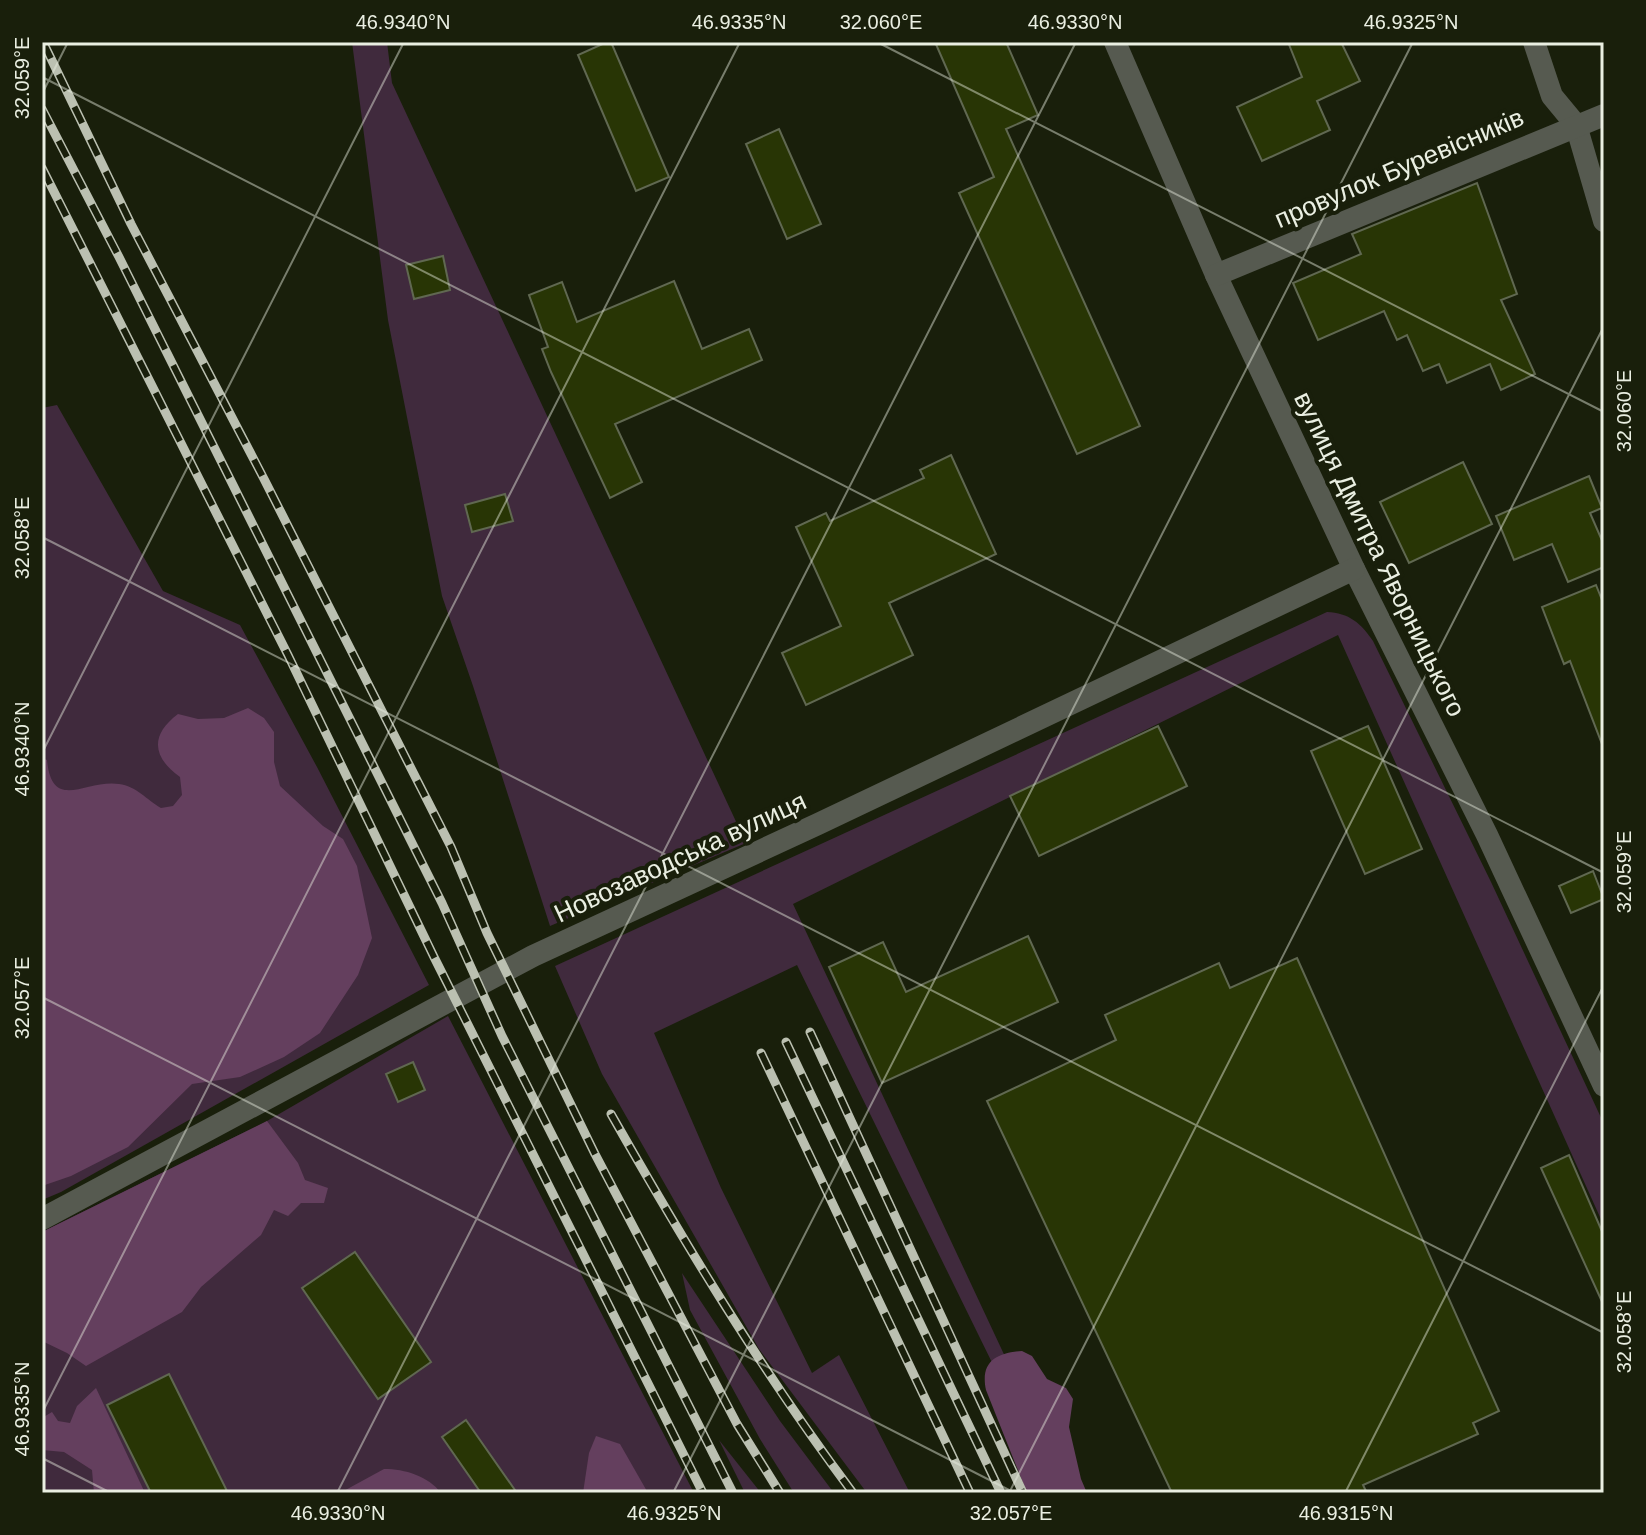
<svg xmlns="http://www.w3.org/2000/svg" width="1646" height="1535" font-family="Helvetica,sans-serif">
	<rect width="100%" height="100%" fill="#191f0b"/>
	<g fill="#402a3d">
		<path d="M352,42h35l5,41 354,760 -196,83 -77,-240 -31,-90 -54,-276z"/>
		<path d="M57,405l106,186 77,34 77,142 112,218 -368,207 -19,8v-792z"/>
		<path d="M1327,612c22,1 34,11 46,29l118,241 113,242v102l-266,-591 -545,269 276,589h-13l-259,-528 -143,68 67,155 91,185 27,-18 71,138h-43l-108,-144 -157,-275 -47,-108z"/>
		<path d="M448,1016l246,477h-652v-261l225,-111z"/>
		<path d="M682,1273l98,148 54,72h-40l-34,-54 -70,-129z"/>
		<path d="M719,1440l42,53h-16z"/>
	</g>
	<g fill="#643f5e">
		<path d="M248,708l16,10 10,14v30l6,24 43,40 20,13 14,27 15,72 -14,37 -38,58 -36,24 -44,20 -48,7 -64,63 -57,29 -29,10v-428l5,2c5,53 39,19 72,24 17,2 28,16 42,24l12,-2 9,-11 -2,-18c-28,-20 -30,-42 -2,-63l20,5 26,-1z"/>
		<path d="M267,1121l31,42 7,17 23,8 -4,15h-23l-13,13 -14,-6 -13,25 -60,52 -19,25 -96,54 -19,-13 -25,-12v-109z"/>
		<path d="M1022,1351l10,5 15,23 19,9 7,11 -4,28 12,52 6,14h-60l-41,-103c-6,-28 10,-37 36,-39z"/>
		<path d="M96,1388l49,105h-51l-2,-23 -28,-18 -22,-2v-32l10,-6 6,9 12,2 7,-17z"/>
		<path d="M596,1436l24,8 28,49h-65l6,-40z"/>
		<path d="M384,1469c21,0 44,7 57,24h-101z"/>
	</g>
	<g fill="#283505" stroke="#606851" stroke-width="2">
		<path d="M607,42h4l58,135 -33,14 -58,-136z"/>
		<path d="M935,42h71l32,73 -32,14 134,297 -63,28 -118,-261 35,-16z"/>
		<path d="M1288,42h53l19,39 -43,20 13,29 -68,31 -25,-54 65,-30z"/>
		<path d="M779,129l42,95 -34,15 -41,-95z"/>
		<path d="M1477,183l40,111 -16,6 34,74 -34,16 -11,-26 -43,19 -8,-19 -16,7 -16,-36 -10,5 -13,-29 -66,29 -25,-57 68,-29 -9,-20z"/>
		<path d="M443,256l7,34 -36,9 -8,-34z"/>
		<path d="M674,281l28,68 47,-20 13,31 -147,64 27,58 -32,16 -59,-126 -9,-23 6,-2 -19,-52 33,-13 15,40z"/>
		<path d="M951,455l45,99 -107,49 24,52 -107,50 -24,-52 59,-27 -45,-99 30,-14 4,8 94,-43 -4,-8z"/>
		<path d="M1463,462l29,62 -83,39 -29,-61z"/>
		<path d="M1589,476l13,32 -12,5 14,32v22l-36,15 -16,-38 -38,16 -18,-44z"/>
		<path d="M505,494l8,27 -41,11 -7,-27z"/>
		<path d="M1596,585l8,20v138l-2,1 -32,-83 -6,3 -22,-57z"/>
		<path d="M1158,726l29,60 -148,70 -29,-60z"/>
		<path d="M1368,726l54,123 -57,25 -54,-123z"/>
		<path d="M1593,871l11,28 -33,14 -12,-27z"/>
		<path d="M1028,936l30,66 -176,81 -53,-116 54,-25 23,50z"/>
		<path d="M1297,958l202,453 -26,12 5,11 -115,51 4,8h-195l-185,-392 129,-61 -11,-25 114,-52 11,25z"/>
		<path d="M413,1062l12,28 -27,12 -12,-28z"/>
		<path d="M1569,1155l35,81v70l-63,-138z"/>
		<path d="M355,1252l76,110 -53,37 -76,-111z"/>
		<path d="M169,1374l59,119h-77l-44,-88z"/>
		<path d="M466,1420l51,73h-36l-39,-56z"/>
	</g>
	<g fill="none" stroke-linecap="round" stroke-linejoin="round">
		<g stroke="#565a50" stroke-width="22">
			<path d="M1115,42l101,233 138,294 133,266 117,251"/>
			<path d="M1534,42l18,54 24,29 28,96"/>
			<path d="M1216,275l388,-160"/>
			<path d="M42,1219l491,-263 285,-132 536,-255"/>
		</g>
		<defs>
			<g id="rail">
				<path d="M43,42l88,182 132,253 188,370 36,86 108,221 142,270 43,69"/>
				<path d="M42,109l77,148 323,646 60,133 231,457"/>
				<path d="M42,168l246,487 146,302 269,536"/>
				<path d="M810,1032l213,461"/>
				<path d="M786,1042l215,451"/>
				<path d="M761,1053l209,440"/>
				<path d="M611,1114c74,130 152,259 242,379"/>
			</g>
		</defs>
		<use href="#rail" stroke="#bbc0b1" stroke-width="9"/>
		<use href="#rail" stroke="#191f0b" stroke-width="6" stroke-dasharray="18" stroke-linecap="butt"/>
	</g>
	<path fill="none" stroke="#eaefe2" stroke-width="2" stroke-opacity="0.45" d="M877,42l727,370M42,77l1562,796M42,94l26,-52M42,537l1562,796M42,753l362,-711M42,997l973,496M42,1413l698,-1371M42,1458l69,35M337,1493l739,-1451M673,1493l740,-1451M1009,1493l595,-1167M1345,1493l259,-508"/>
	<g text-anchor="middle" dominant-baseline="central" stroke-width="8" stroke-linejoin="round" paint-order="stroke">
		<g font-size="26" fill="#eaefe2" stroke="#191f0b">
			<text transform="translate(1399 168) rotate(-23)">провулок Буревісників</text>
			<text transform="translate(1380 554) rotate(64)">вулиця Дмитра Яворницького</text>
			<text transform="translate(680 857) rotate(-25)">Новозаводська вулиця</text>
		</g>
	</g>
	<rect width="1646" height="1535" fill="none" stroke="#191f0b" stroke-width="88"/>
	<rect x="44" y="44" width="1558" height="1447" fill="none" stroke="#eaefe2" stroke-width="3"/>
	<g font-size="20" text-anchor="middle" fill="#eaefe2">
		<text x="403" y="29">46.9340°N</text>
		<text x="739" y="29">46.9335°N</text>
		<text x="881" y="29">32.060°E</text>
		<text x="1075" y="29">46.9330°N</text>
		<text x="1411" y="29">46.9325°N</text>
		<text transform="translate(22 78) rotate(-90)" y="7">32.059°E</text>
		<text transform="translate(1624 411) rotate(-90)" y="7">32.060°E</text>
		<text transform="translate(22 538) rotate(-90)" y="7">32.058°E</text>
		<text transform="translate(22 749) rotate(-90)" y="7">46.9340°N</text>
		<text transform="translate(1624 872) rotate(-90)" y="7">32.059°E</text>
		<text transform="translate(22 998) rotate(-90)" y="7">32.057°E</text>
		<text transform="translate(1624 1332) rotate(-90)" y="7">32.058°E</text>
		<text transform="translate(22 1409) rotate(-90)" y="7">46.9335°N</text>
		<text x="338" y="1520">46.9330°N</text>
		<text x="674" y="1520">46.9325°N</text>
		<text x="1011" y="1520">32.057°E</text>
		<text x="1346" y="1520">46.9315°N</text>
	</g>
</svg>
